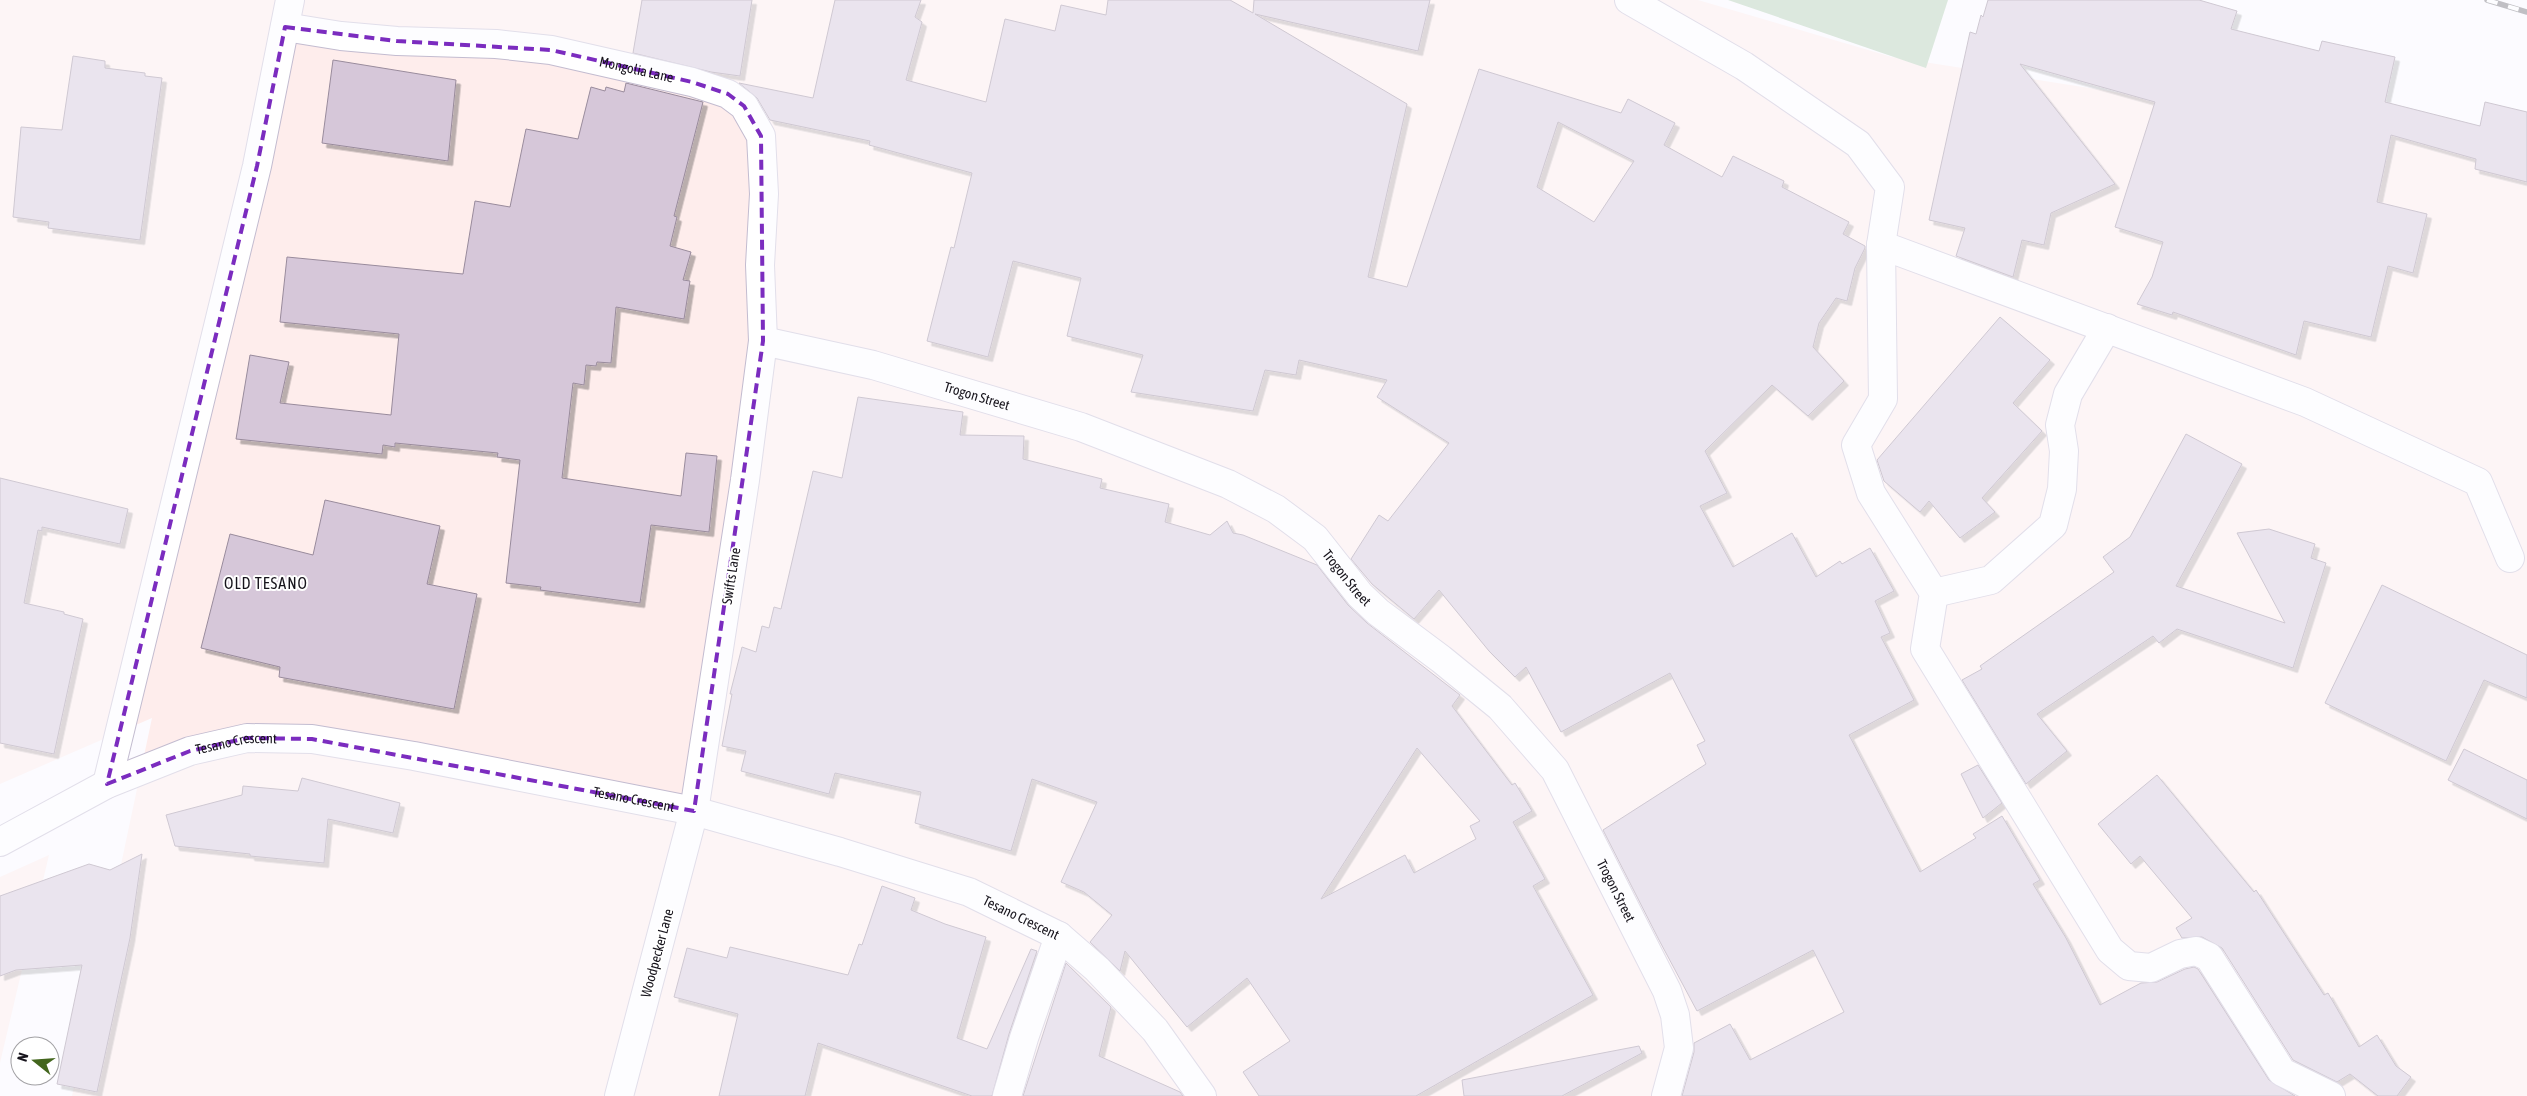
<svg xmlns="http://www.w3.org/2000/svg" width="2527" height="1096" font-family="'Asap Condensed',sans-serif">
	<defs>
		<filter id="shadow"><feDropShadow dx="4.5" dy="4.5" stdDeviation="0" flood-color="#0004"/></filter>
	</defs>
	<rect width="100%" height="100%" fill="#fcfbff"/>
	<g fill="#feedec">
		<path d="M0,0h1698l194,57 635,100v939h-2455l80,-378 -152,66z"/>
		<path d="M49,855l-49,208v-186z"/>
	</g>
	<path fill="#b5d0b5" d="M1728,0h220l-22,68z"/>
	<g fill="#d6c7d9" stroke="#998b9c" fill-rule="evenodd" filter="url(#shadow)">
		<path d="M642,0h110l-12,76 -29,-4 -78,-19z"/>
		<path d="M835,0h86l-6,17 7,5 -16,58 80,22 19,-83 50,12 6,-26 45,10 2,-15h122l23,13 1,-13h176l-12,51 -163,-37 152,90 -39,173 39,10 72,-218 142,44 7,-14 47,24 -11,22 58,32 11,-21 51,25 -2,6 67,35 -6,12 22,12v2l-10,20 -8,33 -11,-3 -17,25 -6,24 31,34 -36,35 -36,-31 -67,66 22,42 -27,13 33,61 59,-34 24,44 24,-16 2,3 28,-16 24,43 -19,10 15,32 -9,4 33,63 -65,35 71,137 56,-34 -3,-4 29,-18 38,64 -7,4 33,54 34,67 41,-22 16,-1 28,-13 9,-2 4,2 71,111 26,16h-613l12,-44v-9l36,-19 20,36 94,-48 -31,-62 -116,61 -38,-71 -56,-110 103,-66 -9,-19 8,-4 -35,-68 -109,59 -35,-65 -11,10 -26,-26 -50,-61 -25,29 -42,-35 -21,-25 28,-44 9,6 61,-78 -72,-46 10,-17 -88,-20 -3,15 -31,-5 -12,41 -122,-19 12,-37 -76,-19 14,-58 -68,-17 -25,96 -61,-16 24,-94 3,1 18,-75 -103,-28 1,-4 -100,-21 -13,-22 -18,-15 74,15zM1558,122l76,39 -40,61 -57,-35z"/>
		<path d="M1988,0h211l38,11 -6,18 88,22 3,-10 73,16 -10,45 95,24 5,-24 42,10v70l-52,-13 1,-10 -85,-24 -14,67 50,12 -14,59 -25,-7 -17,71 -67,-16 -8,34 -123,-43 -1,3 -35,-11 15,-27 11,-35 -48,-15 40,-125 -135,-38 95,120 -64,29 -7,32 -22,-5 -9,37 -57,-21 9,-28 -36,-8 41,-188 6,2 5,-19 2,2z"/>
		<path d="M73,56l32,5v7l40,5v3l17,2 -22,162 -92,-12 1,-6 -36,-5 8,-90 41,3z"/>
		<path d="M333,60l123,20 -8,81 -126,-18z"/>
		<path d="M626,83l77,19 -29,114 3,1 -7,29 21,6 -8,28 7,1 -6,38 -68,-12 -5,56 -14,-1 -1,4 -10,-1 -2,20 -11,-2 -11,95 119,18 5,-43 31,3 -8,76 -58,-7 -11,78 -100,-13 1,-3 -35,-4 14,-123 -23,-3 1,-4 -103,-10v4l-12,-2 -1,9 -146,-15 14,-84 39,7 -9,41 111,12 8,-81 -119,-12 7,-65 176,17 12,-73 35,6 16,-78 52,10 13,-52 14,4 1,-4 18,5z"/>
		<path d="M2000,317l50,43 -37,43 29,28 -60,67 13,14 -35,26 -31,-37 -9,11 -36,-31 -7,-21z"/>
		<path d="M858,397l105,15 -3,23 64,1 -1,23 79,20 -2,9 69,16 -4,18 45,13 17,-14 6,12 10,2 74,30 31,40 19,18 93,72 -8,11 60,79 3,-2 17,28 -19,11 32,57 -12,7 60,109 -177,101h-157l-16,-24 47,-31 -43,-63 -60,49 -62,-76 -5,20 -30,-29 22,-27 -28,-23 -23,-10 36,-80 -65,-23 -21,72 -96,-28 6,-31 -86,-19 -6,21 -88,-23 5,-20 -24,-5 10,-52h-2l12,-47 14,5 6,-26 7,2 5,-21 7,2 32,-138 29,7zM1417,748l63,73 -10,5 6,13 -62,34 -9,-18 -84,44z"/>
		<path d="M2186,434l56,30 -66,122 109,37 -48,-90 32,-4 46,15 -4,14 15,5 -33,105 -116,-39 -18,14 -6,-7 -116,78 30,37 -41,33 -64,-104 20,-11 -2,-3 134,-94 -11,-15 27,-20z"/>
		<path d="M0,478l128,31 -8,35 -78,-17v4l-4,-1 -14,73 40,9v2l19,5 -29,135 -54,-11z"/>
		<path d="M325,500l115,26 -13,58 50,10 -23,115 -175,-32 1,-10 -79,-19 29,-114 83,21z"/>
		<path d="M2382,585l145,70v43l-43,-18 -38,81 -121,-58z"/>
		<path d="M2464,749l63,31v39l-79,-39z"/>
		<path d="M1978,765l24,38 -19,15 -22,-44z"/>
		<path d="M2157,775l97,117 2,-2 68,105 4,-2 31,54 18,-12 19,31 15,11 -14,19h-19l-28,-22 -13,8 -44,-22 -71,-112 -20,-11 -20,1 -6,-10 16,-10 -52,-62 -9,8 -33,-40z"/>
		<path d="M302,778l98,25 -7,30 -65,-14 -4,44 -74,-7v-2l-75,-8 -9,-31 76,-20 1,-9 55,5z"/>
		<path d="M142,854l-12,84 -33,154 -40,-8 25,-119 -66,5 -16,6v-80l89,-32 21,6z"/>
		<path d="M882,886l33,12 -4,12 34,14 41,13 -29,101 30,11 44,-100 6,2 -28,83 -17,62h-20l-154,-53 -13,53h-86l19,-82 -64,-17 13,-49 40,10 3,-11 118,28 11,-31 3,1z"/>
		<path d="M1066,963l45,44 -12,49 81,36 3,4h-160z"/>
		<path d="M1639,1046l3,7 -80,43h-98l-2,-16z"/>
	</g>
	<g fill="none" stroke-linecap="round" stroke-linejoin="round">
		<defs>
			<g id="minor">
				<path d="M1629,0l115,66 114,78 32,43 -9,58 2,154 -27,46 15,48 63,100 -9,56 185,301 19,16 22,2 29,-14 16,-3 13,6 73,115 49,24"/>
				<path id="s1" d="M285,27l56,9 56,5 99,3 55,6 141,32 36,12 16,12 17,30 3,58 -4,71 3,76 -18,139 -51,331 -75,285"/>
				<path d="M1881,245l424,157 173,80 32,76"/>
				<path id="s2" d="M763,341l110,24 208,62 147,57 48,25 39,29 45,57 18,17 63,47 59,48 55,63 112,221 8,24 4,33 -13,48"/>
				<path d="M1934,593l57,-13 62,-55 9,-36 2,-38 -4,-26 8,-31 39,-66"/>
				<path d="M107,784l150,-618 33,-166"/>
				<path id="s3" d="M0,842l107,-58 83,-33 57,-13 65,1 102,17 280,55 146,41 129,40 90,44 38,33 58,61 47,66"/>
				<path d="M1007,1096l17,-58 35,-102"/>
			</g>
		</defs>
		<use href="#minor" stroke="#c3bcd0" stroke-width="30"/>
		<use href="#minor" stroke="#fff" stroke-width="28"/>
		<defs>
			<path id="rail" d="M2487,0l40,12"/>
		</defs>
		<use href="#rail" stroke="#78757c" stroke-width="5.5"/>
		<use href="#rail" stroke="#fff" stroke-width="4" stroke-dasharray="11" stroke-linecap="butt"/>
	</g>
	<path d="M0 0H2527V1096H0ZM285,27l112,14 154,9 141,32 36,12 16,12 17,30 2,205 -69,470 -382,-72 -65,-1 -57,13 -83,33 150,-618z" fill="#fcfbff" fill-opacity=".55" fill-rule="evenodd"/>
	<path fill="none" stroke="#7b2cbf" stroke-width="4" stroke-dasharray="10 6" stroke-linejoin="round" d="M285,27l112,14 154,9 141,32 36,12 16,12 17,30 2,205 -69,470 -382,-72 -65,-1 -57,13 -83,33 150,-618z"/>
	<g text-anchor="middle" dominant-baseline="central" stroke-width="4" stroke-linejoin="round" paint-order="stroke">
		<g font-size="14" fill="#17141c" stroke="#fff">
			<text stroke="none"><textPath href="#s1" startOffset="355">Mongolia Lane</textPath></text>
			<text stroke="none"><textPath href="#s2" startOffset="221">Trogon Street</textPath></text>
			<text transform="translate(731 576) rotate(-81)">Swifts Lane</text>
			<text stroke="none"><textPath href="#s2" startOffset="641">Trogon Street</textPath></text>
			<text stroke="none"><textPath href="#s3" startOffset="258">Tesano Crescent</textPath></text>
			<text stroke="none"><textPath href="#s3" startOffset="662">Tesano Crescent</textPath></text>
			<text stroke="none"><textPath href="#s2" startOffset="1061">Trogon Street</textPath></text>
			<text stroke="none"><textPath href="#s3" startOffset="1068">Tesano Crescent</textPath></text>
			<text transform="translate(657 953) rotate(-75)">Woodpecker Lane</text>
		</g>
		<g font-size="16" letter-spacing="1" fill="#17141c" stroke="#fff">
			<text x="266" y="583">OLD TESANO</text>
		</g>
	</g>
	<g transform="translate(35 1061) rotate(287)"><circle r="24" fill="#ffffff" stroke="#a2a1a4"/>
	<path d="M0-4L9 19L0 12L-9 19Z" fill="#43661d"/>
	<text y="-8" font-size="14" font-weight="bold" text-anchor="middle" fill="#17141c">N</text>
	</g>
</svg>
